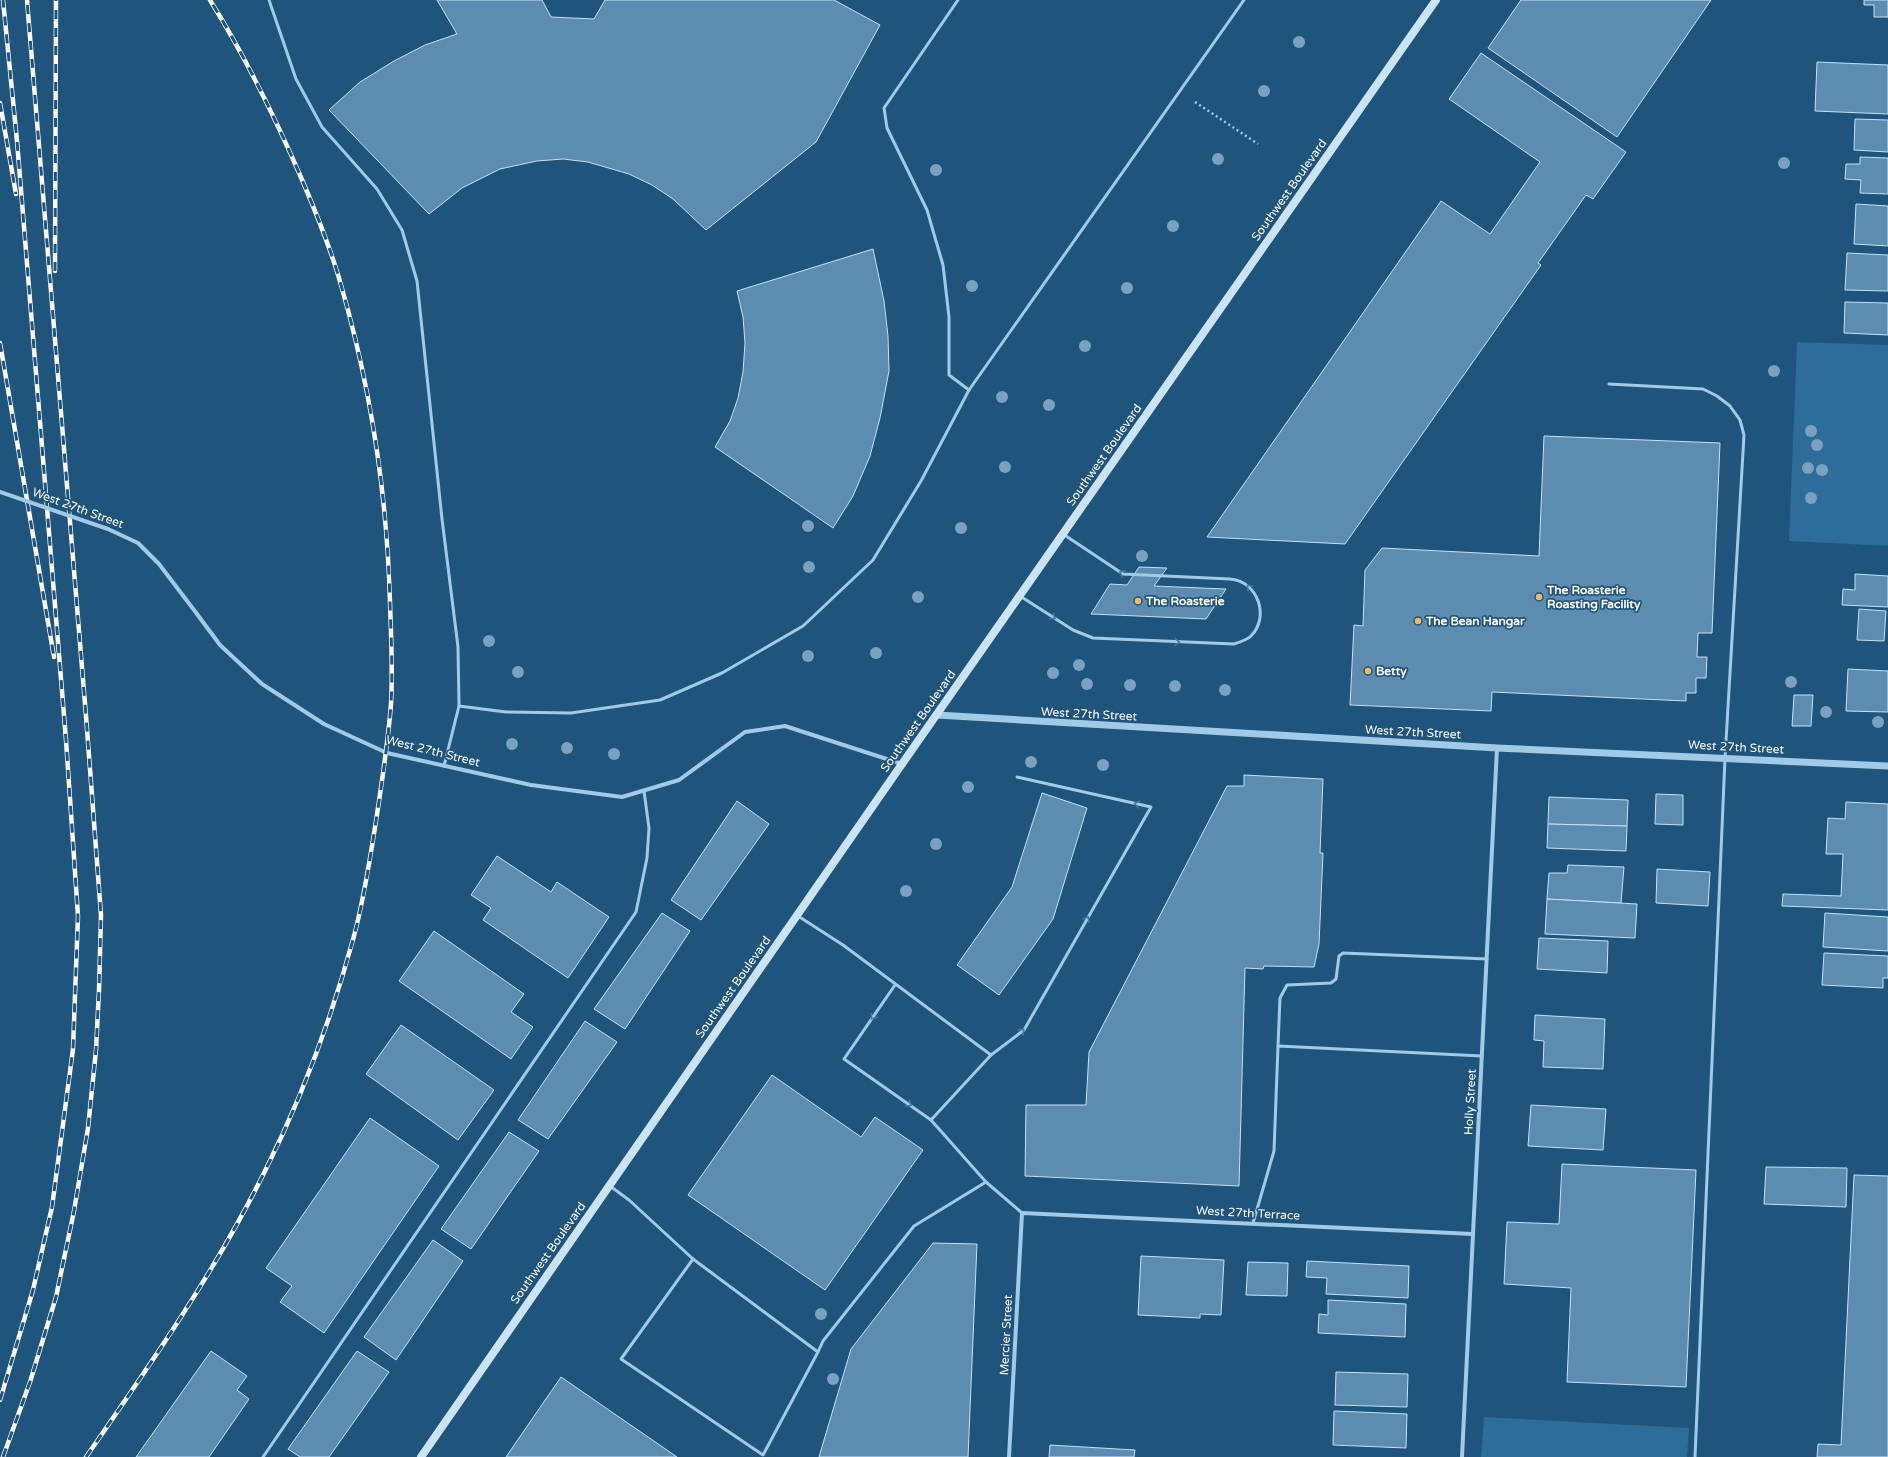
<svg xmlns="http://www.w3.org/2000/svg" width="1888" height="1457" font-family="'Varela Round',sans-serif">
	<rect width="100%" height="100%" fill="#1f547d"/>
	<g fill="#2e6d99">
		<path d="M1797,342l91,3v201l-99,-5z"/>
		<path d="M1484,1417l205,11 -2,29h-206z"/>
	</g>
	<g fill="#5c8db0" stroke="#c5e1f6">
		<path d="M437,0h105l9,17 43,2 11,-19h229l46,25 -64,117 -110,88 -33,-31 -21,-14 -23,-11 -41,-12 -25,-3 -26,2 -37,8 -38,19 -33,26 -100,-104 31,-28 34,-21 31,-16 32,-11z"/>
		<path d="M1521,0h190l-94,137 -129,-89z"/>
		<path d="M1864,0h24v17h-14v-12h-10z"/>
		<path d="M1481,53l145,99 -33,47 -7,-4 -48,68 3,2 -196,279 -138,-7 234,-336 49,33 50,-72 -91,-63z"/>
		<path d="M1817,62l71,3v49l-73,-3z"/>
		<path d="M1855,119l33,1v32l-34,-2z"/>
		<path d="M1860,157l28,1v36l-28,-1 1,-13 -16,-1 1,-15h14z"/>
		<path d="M1856,204l32,2v40l-34,-2z"/>
		<path d="M873,249l11,52 4,35 1,35 -9,47 -10,38 -17,40 -20,32 -118,-81 15,-26 8,-23 5,-26 2,-29 -2,-26 -6,-26z"/>
		<path d="M1847,253l41,2v36l-43,-1z"/>
		<path d="M1845,302l43,1v32l-44,-2z"/>
		<path d="M1544,436l176,7 -8,190h-14l-1,24h10l-1,21h-10v15h-10v8l-194,-9 -1,19 -141,-6 4,-80 9,1 2,-56 17,-22 157,8z"/>
		<path d="M1139,567l28,1 -13,18 72,3 -20,30 -115,-5 19,-30 17,1z"/>
		<path d="M1855,574l33,2v31l-46,-2 1,-16 12,1z"/>
		<path d="M1859,609l27,2 -2,30 -27,-1z"/>
		<path d="M1848,669l40,2v41l-42,-1z"/>
		<path d="M1794,695h19l-2,31h-19z"/>
		<path d="M1244,775l79,4 -3,74h3l-4,91 -5,23 -50,-1 -1,3 -18,-1 -6,218 -214,-10 1,-71h60l3,-53 138,-266h17z"/>
		<path d="M1042,793l45,15 -34,111 -54,76 -42,-30 55,-78z"/>
		<path d="M1656,794l27,1v30l-28,-1z"/>
		<path d="M1549,797l79,3 -1,26 -79,-2z"/>
		<path d="M737,801l32,23 -68,96 -30,-20z"/>
		<path d="M1846,802l42,2v106l-106,-4 1,-12 58,2 2,-42h-17l2,-36 17,1z"/>
		<path d="M1548,824l79,2 -1,25 -79,-3z"/>
		<path d="M497,856l54,36 6,-10 52,35 -41,61 -85,-58 8,-12 -20,-13z"/>
		<path d="M1568,865l56,2 -3,36 -74,-4 2,-26h18z"/>
		<path d="M1657,869l53,3 -2,34 -52,-3z"/>
		<path d="M1547,899l90,5 -2,34 -90,-4z"/>
		<path d="M662,913l28,18 -65,98 -31,-20z"/>
		<path d="M1825,913l63,4v34l-65,-4z"/>
		<path d="M434,931l90,63 -13,18 22,15 -22,32 -112,-78z"/>
		<path d="M1539,938l69,3 -1,32 -70,-4z"/>
		<path d="M1824,953l64,3v22h-5v10l-61,-3z"/>
		<path d="M1535,1015l70,4 -2,50 -60,-2 1,-26 -10,-1z"/>
		<path d="M585,1021l32,21 -69,97 -30,-19z"/>
		<path d="M401,1025l93,65 -36,50 -92,-66z"/>
		<path d="M772,1075l89,62 14,-20 48,33 -98,140 -137,-95z"/>
		<path d="M1531,1105l75,4 -3,41 -75,-4z"/>
		<path d="M370,1118l69,48 -115,167 -44,-31 12,-16 -26,-18z"/>
		<path d="M509,1132l30,19 -68,98 -30,-20z"/>
		<path d="M1562,1164l134,6 -10,217 -119,-5 4,-94 -67,-4 3,-62 52,2z"/>
		<path d="M1766,1167l81,1 -1,39 -82,-3z"/>
		<path d="M1854,1175l34,1v281h-71l1,-13 23,1z"/>
		<path d="M433,1240l30,21 -67,99 -32,-23z"/>
		<path d="M933,1243l44,1 -9,213h-149l32,-108z"/>
		<path d="M1141,1256l83,4 -3,55 -21,-1v4l-62,-3z"/>
		<path d="M1307,1261l102,5 -1,32 -82,-4 1,-16 -21,-1z"/>
		<path d="M1248,1262l40,1 -1,33 -41,-1z"/>
		<path d="M1328,1300l78,4 -1,33 -87,-4 1,-19 9,1z"/>
		<path d="M211,1351l36,25 -10,14 12,9 -40,58h-73z"/>
		<path d="M357,1351l32,21 -60,85h-29l-12,-8z"/>
		<path d="M1336,1372l72,2 -1,33 -72,-2z"/>
		<path d="M561,1377l116,80h-171z"/>
		<path d="M1334,1411l73,3 -1,34 -73,-3z"/>
		<path d="M1050,1445l85,5 -1,7h-85z"/>
	</g>
	<g fill="none" stroke-linecap="round" stroke-linejoin="round">
		<path stroke="#a1cae7" stroke-width="2.5" stroke-dasharray="2 3" stroke-linecap="butt" d="M1195,102l63,42"/>
		<g stroke="#a1cae7" stroke-width="3">
			<path d="M269,0l27,79 26,48 55,62 25,41 15,51 25,238 16,128 1,59 -15,60"/>
			<path d="M958,0l-74,108 3,20 40,82 16,55 6,52v58l20,15"/>
			<path d="M1609,384l94,5 14,7 13,10 10,14 4,15 -19,323 -30,699"/>
			<path d="M1020,596l53,34 20,8 141,6c6,-2 13,-4 17,-8 19,-19 7,-55 -21,-57l-107,-5 -60,-40"/>
			<path d="M459,706l47,6 65,1 89,-13 62,-27 81,-47 70,-66 48,-79 48,-91 275,-390"/>
			<path d="M798,916l45,29 148,110"/>
			<path d="M895,985l-51,74 87,61 60,-65 33,-25 127,-223 -134,-30"/>
			<path d="M1278,1046l2,-48 7,-13 44,-2 5,-4 3,-23 4,-3 144,6"/>
			<path d="M931,1120l55,62 36,31"/>
			<path d="M610,1186l19,14 64,59"/>
			<path d="M1253,1223l21,-72 4,-105 204,10"/>
			<path d="M818,1352l-125,-93 -72,100 142,96 55,-103 5,-11 91,-115 72,-44"/>
			<path d="M263,1457l373,-545 11,-54 2,-30 -5,-37"/>
		</g>
		<g stroke="#a1cae7" stroke-width="4">
			<path d="M197,614l23,31 42,39 62,40 63,29 144,32 91,12 57,-17 66,-48 40,-6 117,38"/>
			<path d="M1009,1457l13,-244 451,21"/>
			<path d="M1462,1457l35,-709"/>
		</g>
		<path stroke="#a1cae7" stroke-width="7" d="M937,715l560,33 391,18"/>
		<path stroke="#cce3f6" stroke-width="8" d="M421,1457l481,-693 534,-764"/>
		<defs>
			<g id="rail">
				<path d="M0,103l16,91"/>
				<path d="M55,271l1,-271"/>
				<path d="M0,343l54,314"/>
				<path d="M0,1400l33,-110 19,-83 21,-158 5,-133 -12,-176 -49,-599 -14,-141"/>
				<path d="M3,1457l27,-75 26,-85 18,-86 14,-83 8,-78 3,-60 2,-75 -15,-199 -59,-716"/>
				<path d="M86,1457c64,-92 129,-185 179,-286 37,-74 67,-154 89,-235 10,-37 16,-77 22,-115 6,-39 12,-78 15,-117 2,-34 0,-68 -1,-102 -3,-109 -19,-213 -49,-317 -10,-36 -24,-70 -38,-103 -27,-63 -57,-124 -93,-182"/>
			</g>
		</defs>
		<use href="#rail" stroke="#fff" stroke-width="4.5"/>
		<use href="#rail" stroke="#1f547d" stroke-width="3" stroke-dasharray="9" stroke-linecap="butt"/>
		<path stroke="#a1cae7" stroke-width="4" d="M0,492l108,37 30,14 21,21 38,50"/>
	</g>
	<g fill="#7aa2c0">
		<circle cx="1299" cy="42" r="6"/>
		<circle cx="1264" cy="91" r="6"/>
		<circle cx="1218" cy="159" r="6"/>
		<circle cx="1784" cy="163" r="6"/>
		<circle cx="936" cy="170" r="6"/>
		<circle cx="1173" cy="226" r="6"/>
		<circle cx="972" cy="286" r="6"/>
		<circle cx="1127" cy="288" r="6"/>
		<circle cx="1085" cy="346" r="6"/>
		<circle cx="1774" cy="371" r="6"/>
		<circle cx="1002" cy="397" r="6"/>
		<circle cx="1049" cy="405" r="6"/>
		<circle cx="1811" cy="431" r="6"/>
		<circle cx="1817" cy="445" r="6"/>
		<circle cx="1005" cy="467" r="6"/>
		<circle cx="1808" cy="468" r="6"/>
		<circle cx="1822" cy="470" r="6"/>
		<circle cx="1811" cy="498" r="6"/>
		<circle cx="808" cy="526" r="6"/>
		<circle cx="961" cy="528" r="6"/>
		<circle cx="1142" cy="556" r="6"/>
		<circle cx="809" cy="567" r="6"/>
		<circle cx="918" cy="597" r="6"/>
		<circle cx="489" cy="641" r="6"/>
		<circle cx="876" cy="653" r="6"/>
		<circle cx="808" cy="656" r="6"/>
		<circle cx="1079" cy="665" r="6"/>
		<circle cx="518" cy="672" r="6"/>
		<circle cx="1053" cy="673" r="6"/>
		<circle cx="1791" cy="682" r="6"/>
		<circle cx="1087" cy="684" r="6"/>
		<circle cx="1130" cy="685" r="6"/>
		<circle cx="1175" cy="686" r="6"/>
		<circle cx="1225" cy="690" r="6"/>
		<circle cx="1826" cy="712" r="6"/>
		<circle cx="1878" cy="722" r="6"/>
		<circle cx="512" cy="744" r="6"/>
		<circle cx="567" cy="748" r="6"/>
		<circle cx="614" cy="754" r="6"/>
		<circle cx="1031" cy="762" r="6"/>
		<circle cx="1103" cy="765" r="6"/>
		<circle cx="968" cy="787" r="6"/>
		<circle cx="936" cy="844" r="6"/>
		<circle cx="906" cy="891" r="6"/>
		<circle cx="821" cy="1314" r="6"/>
		<circle cx="833" cy="1379" r="6"/>
	</g>
	<defs><path id="oneway-chevron" d="M-2-3.5L2.5 0L-2 3.5" fill="none" stroke-width="1.6" stroke-linecap="round" stroke-linejoin="round"/></defs>
	<g stroke="#46779d">
		<use href="#oneway-chevron" transform="translate(1122 573) rotate(-155)"/>
		<use href="#oneway-chevron" transform="translate(1249 587) rotate(-135)"/>
		<use href="#oneway-chevron" transform="translate(1053 617) rotate(34)"/>
		<use href="#oneway-chevron" transform="translate(1177 642) rotate(2)"/>
		<use href="#oneway-chevron" transform="translate(1137 804) rotate(-167)"/>
		<use href="#oneway-chevron" transform="translate(1087 919) rotate(-60)"/>
		<use href="#oneway-chevron" transform="translate(873 1017) rotate(124)"/>
		<use href="#oneway-chevron" transform="translate(1022 1031) rotate(-44)"/>
		<use href="#oneway-chevron" transform="translate(909 1104) rotate(35)"/>
	</g>
	<g fill="#f5b761" stroke="#1f547d" stroke-width="1.5">
		<circle cx="1539" cy="597" r="4"/>
		<circle cx="1138" cy="601" r="4"/>
		<circle cx="1418" cy="621" r="4"/>
		<circle cx="1368" cy="671" r="4"/>
	</g>
	<g text-anchor="middle" dominant-baseline="central" stroke-width="3.5" stroke-linejoin="round" paint-order="stroke">
		<g font-size="12" fill="#fff" stroke="#1f547d">
			<text transform="translate(1289 190) rotate(-55)">Southwest Boulevard</text>
			<text transform="translate(1104 455) rotate(-55)">Southwest Boulevard</text>
			<text transform="translate(78 508) rotate(20)">West 27th Street</text>
			<text transform="translate(1089 714) rotate(3)">West 27th Street</text>
			<text transform="translate(918 721) rotate(-55)">Southwest Boulevard</text>
			<text transform="translate(1413 732) rotate(3)">West 27th Street</text>
			<text transform="translate(1736 747) rotate(3)">West 27th Street</text>
			<text transform="translate(433 751) rotate(14)">West 27th Street</text>
			<text transform="translate(733 987) rotate(-55)">Southwest Boulevard</text>
			<text transform="translate(1470 1102) rotate(-87)">Holly Street</text>
			<text transform="translate(1248 1213) rotate(3)">West 27th Terrace</text>
			<text transform="translate(548 1253) rotate(-55)">Southwest Boulevard</text>
			<text transform="translate(1006 1335) rotate(-87)">Mercier Street</text>
		</g>
		<g font-size="12" font-weight="bold" fill="#fff" stroke="#1f547d" text-anchor="start">
			<text x="1547" y="590">The Roasterie<tspan x="1547" dy="14">Roasting Facility</tspan></text>
			<text x="1146" y="601">The Roasterie</text>
			<text x="1426" y="621">The Bean Hangar</text>
			<text x="1376" y="671">Betty</text>
		</g>
	</g>
</svg>
